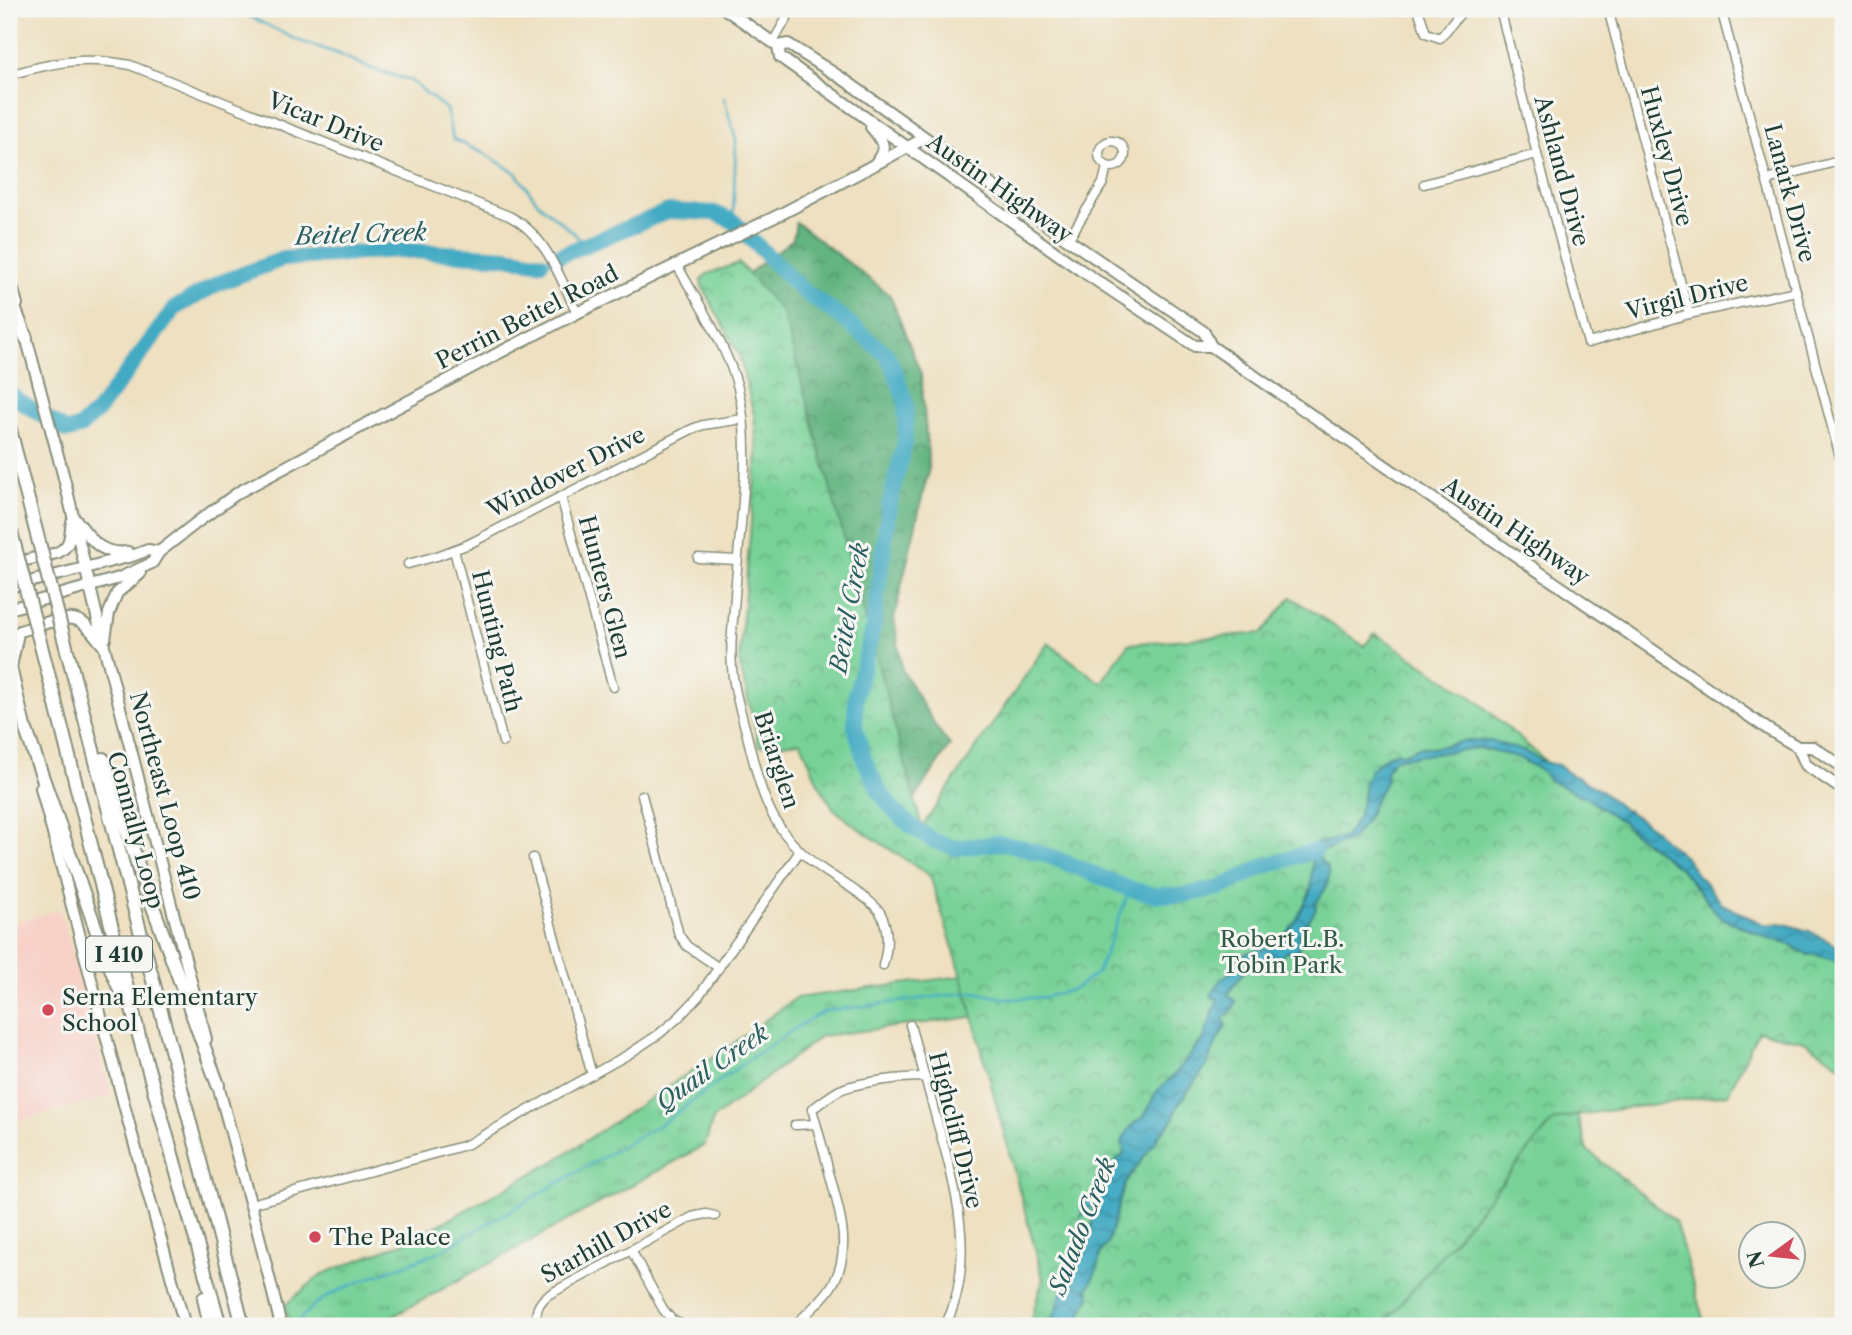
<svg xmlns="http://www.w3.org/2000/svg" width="1852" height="1335" font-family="'Libre Caslon Text',serif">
	<defs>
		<pattern id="grass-tufts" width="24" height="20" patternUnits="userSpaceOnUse" patternTransform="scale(1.75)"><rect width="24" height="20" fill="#78d298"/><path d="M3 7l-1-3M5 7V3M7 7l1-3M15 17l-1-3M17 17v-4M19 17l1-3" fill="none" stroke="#62ac7d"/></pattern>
		<pattern id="forest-crowns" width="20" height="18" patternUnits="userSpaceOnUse" patternTransform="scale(1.75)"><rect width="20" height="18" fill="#62b480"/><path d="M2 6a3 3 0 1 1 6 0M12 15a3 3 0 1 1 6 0" fill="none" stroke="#50946a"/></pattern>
		<pattern id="park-crowns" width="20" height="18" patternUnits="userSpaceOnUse" patternTransform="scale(1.75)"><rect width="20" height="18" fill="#78d298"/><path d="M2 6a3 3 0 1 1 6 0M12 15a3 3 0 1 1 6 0" fill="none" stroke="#62ac7d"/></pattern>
		<pattern id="water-waves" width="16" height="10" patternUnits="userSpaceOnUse" patternTransform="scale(1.75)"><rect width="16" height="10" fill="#43aac3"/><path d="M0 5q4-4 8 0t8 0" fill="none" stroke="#378c9f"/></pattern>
	</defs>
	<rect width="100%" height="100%" fill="#f6f6f2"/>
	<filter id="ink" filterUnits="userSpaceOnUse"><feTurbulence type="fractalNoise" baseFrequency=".0143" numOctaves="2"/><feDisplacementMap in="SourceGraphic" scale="14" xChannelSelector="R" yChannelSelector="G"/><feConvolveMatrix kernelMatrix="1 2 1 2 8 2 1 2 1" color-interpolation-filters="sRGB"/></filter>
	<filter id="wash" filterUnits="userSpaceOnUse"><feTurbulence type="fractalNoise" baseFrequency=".00686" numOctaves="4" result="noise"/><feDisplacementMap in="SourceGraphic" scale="28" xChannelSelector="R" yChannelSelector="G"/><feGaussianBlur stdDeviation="1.57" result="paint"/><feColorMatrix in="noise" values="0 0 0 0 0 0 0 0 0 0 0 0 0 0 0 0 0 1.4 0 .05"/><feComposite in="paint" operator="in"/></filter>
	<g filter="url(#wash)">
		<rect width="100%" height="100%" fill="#eee0c0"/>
		<path fill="#f7d1c8" d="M60,910l52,186 -103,27v-199z"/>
		<g fill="url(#grass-tufts)" stroke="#4c8866" stroke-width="2">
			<path d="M962,976l11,41 -152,19 -108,83 -8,26 -330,181h-85l-5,-21 37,-31 91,-35 140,-77 178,-117 65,-47z"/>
			<path d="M1577,1115l10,35 88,71 30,105h-323l171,-205z"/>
		</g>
		<path fill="url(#forest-crowns)" stroke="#40785a" stroke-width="2" d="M796,222l94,73 31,79 8,94 -35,150 8,52 34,57 14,18 -36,55 -131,-486 -35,-40 45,-35z"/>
		<path fill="url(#park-crowns)" stroke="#4c8866" stroke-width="2" d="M739,263l44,50 139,514 126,-184 53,40 27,-39 134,-11 29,-36 73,49 11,-13 100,66 93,82 55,40 4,7 55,42 38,47 48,21 23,7 16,10 8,-1 24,8h4v105l-39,-26 -46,-10 -30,63 -151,21 -24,6 -171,205h-353l14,-47 -81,-303 -32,-100 -75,-50 -21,-17 -16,-26 -17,-41 -42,4 -20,-85 18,-207 -3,-39 -15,-61 -37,-68 -1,-6 6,-6z"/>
		<path fill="url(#water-waves)" stroke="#31747c" stroke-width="2" d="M1468,740l24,1 31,10 24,12 11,2 13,10 6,2 23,13 24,20h3l28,20 3,4 29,25 11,17 6,5 18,23 43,21 16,-2 28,8 34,18v13h-4l-24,-8 -8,1 -16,-10 -23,-7 -48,-21 -38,-47 -55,-43 -4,-6 -7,-3 -31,-21 -37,-17 -5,-8 -26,-15 -39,-9 -84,11 -8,12 1,9 -9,14 -12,27 -14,18 -26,11 -8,1 -1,2c1,7 5,8 10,14 7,10 -6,29 -12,38l1,4 -18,28 1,17 -2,1 -10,-4 -8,7c-25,-5 -41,19 -51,37l8,7 -4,8 -9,9 3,7 -8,13 -11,26 -29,40 -5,15 -15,16 -2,5 -31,42 -17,59 -7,10 -4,17 -10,22 3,1 -1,5 -12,29h-31l3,-6 5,-4 8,-23 8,-8 7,-21v-12c11,-11 19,-29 15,-45l-2,-1 -9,12 3,-14 12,-9 5,-8 -1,-8 7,-9 7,-3 4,-9 5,-2 1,-9 -2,-2c1,-11 12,-24 22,-28l12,-25 19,-18 29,-36 13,-37v-3h-6v-2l10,-17 12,-8 3,-11 10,-7 32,-9 19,-25 14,-29 2,-43 3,-3 29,-7 13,-20 6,-25 1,-12 7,-12 16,-13 9,-3 6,2 17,-7 13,1z"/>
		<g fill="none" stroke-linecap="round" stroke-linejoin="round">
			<g stroke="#43aac3" stroke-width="2.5">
				<path d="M235,9l62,31 39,13 34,15 41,13 35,28 7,30 32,15 31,19 23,31 36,30 9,12"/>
				<path d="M724,98l12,42 -3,81"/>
				<path d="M294,1326l19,-20 15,-10 23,-11 85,-32 225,-129 84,-62 63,-42 18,-9 148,-19 33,7 39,-2 29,-8 23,-17 32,-83"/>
			</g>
			<g stroke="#43aac3" stroke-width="16">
				<path d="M556,257l113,-46 46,2 18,8 70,70 37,25 47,39 9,19 10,30 -1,38 -16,64 -16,123 -17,65 -1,33 9,32 15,32 17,22 18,15 20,13 22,7 43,-5 21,4 32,10 78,32 25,6h29l36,-7 44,-22 51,-15"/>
				<path d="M9,394l56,36 4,1 11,-4 17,-15 78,-104 44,-25 64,-24 114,-9 110,7 34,6"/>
			</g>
		</g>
	</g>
	<g filter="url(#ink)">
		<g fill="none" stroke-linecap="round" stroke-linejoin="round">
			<defs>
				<g id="minor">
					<path d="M1418,9l8,24 14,5 24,-29"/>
					<path d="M1500,9l37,145 51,189 101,-29 107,-23"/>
					<path d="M1608,9l81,305"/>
					<path d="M1721,9l122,459"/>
					<path d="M773,42l19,-33"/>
					<path d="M9,75c46,-13 74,-19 121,-10l379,151c37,18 51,62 68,97"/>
					<circle cx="1112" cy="154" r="13"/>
					<path d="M1767,180l76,-20"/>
					<path d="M1424,184l113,-30"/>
					<path d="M1068,240l35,-57 4,-16"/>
					<path d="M677,265c21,38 50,81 61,123 11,45 7,91 3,137 -3,28 -5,56 -7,84 -2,19 -4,39 -2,58 1,20 7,38 12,57 10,36 16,78 40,109 10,13 24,26 38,36 14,10 52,31 59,45 8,16 7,34 2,51"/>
					<path d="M561,497l52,190"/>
					<path d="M454,550l49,192"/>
					<path d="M698,558l39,2"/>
					<path d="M408,564l29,-8 32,-12 223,-115 11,-4 40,-6"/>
					<path d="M642,795l37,140 8,11 32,22"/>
					<path d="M533,858l59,217"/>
					<path d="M910,1025c9,31 18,62 26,93 19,66 42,143 9,208"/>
					<path d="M795,1125l21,-1"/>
					<path d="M251,1204l215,-59 163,-91 30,-20 19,-16 20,-21 102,-146"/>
					<path d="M631,1250l32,59 9,11 13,6"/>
					<path d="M537,1326c-2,-14 0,-22 11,-31l144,-78 14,-3 9,2"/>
					<path d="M794,1326c12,-12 28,-25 37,-39 23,-35 8,-78 -2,-115 -5,-21 -11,-42 -17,-63 9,-6 18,-14 28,-19 18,-8 64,-13 85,-13"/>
				</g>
				<g id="major">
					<path d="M725,9l53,37 2,11 299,212 116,77h16"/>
					<path d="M778,46l10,-2 58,37 214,153 144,98 7,14 558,384 29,17h15l30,20"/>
					<path d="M871,127c13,16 17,19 4,37"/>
					<path d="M9,276l8,28"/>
					<path d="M25,333l39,145 40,168 102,393"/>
					<path d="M77,521c15,20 24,34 51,31"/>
					<path d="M9,564l48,-11c15,-8 12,-16 15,-31"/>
					<path d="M9,587l123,-31 16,-6 11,2"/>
					<path d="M9,609l110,-31 33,-15 7,-11 41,-32 39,-28 256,-137 82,-42 206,-100 142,-75"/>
					<path d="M105,639l4,-26 8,-20 23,-19"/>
					<path d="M9,659l18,76"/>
					<path d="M11,667l7,-34 2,-2c13,-4 45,-16 57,-11 10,3 18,16 25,24"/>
					<path d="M1798,747l8,18 37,25"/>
					<path d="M41,788l91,347 53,191"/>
					<path d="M216,1078l41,150 24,98"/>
				</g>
				<g id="highway">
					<path d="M9,295l17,43"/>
					<path d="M9,426l26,101"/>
					<path d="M69,658l174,668"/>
					<path d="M46,665l93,371 81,290"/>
					<path d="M26,730l78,222 21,50"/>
					<path d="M103,759l38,115 77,211"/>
					<path d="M204,1298l6,28"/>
				</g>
			</defs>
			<use href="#minor" stroke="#868e7a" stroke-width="11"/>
			<use href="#major" stroke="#868e7a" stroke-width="14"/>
			<use href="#highway" stroke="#868e7a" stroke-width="16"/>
			<use href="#minor" stroke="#fff" stroke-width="8"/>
			<use href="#major" stroke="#fff" stroke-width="10"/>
			<use href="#highway" stroke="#fff" stroke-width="12"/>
			<defs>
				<g id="highway-bridge">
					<path d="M35,527l34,131"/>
					<path d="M11,532l35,133"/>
				</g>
			</defs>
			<use href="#highway-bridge" stroke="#868e7a" stroke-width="16" stroke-linecap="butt"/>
			<use href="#highway-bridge" stroke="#fff" stroke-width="12"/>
		</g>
	</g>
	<g fill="#d1495b" stroke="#f6f6f2" stroke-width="2.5">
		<circle cx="48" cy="1010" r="7"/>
		<circle cx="315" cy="1237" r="7"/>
	</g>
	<g text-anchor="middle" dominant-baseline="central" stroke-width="6" stroke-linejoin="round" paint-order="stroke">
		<rect fill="#f6f6f2" stroke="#60746d" stroke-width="2" x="86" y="936.5" width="66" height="35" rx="5"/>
		<g font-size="21" font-weight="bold" fill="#1f3d34">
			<text x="119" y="954">I 410</text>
		</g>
		<g font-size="23" fill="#1f3d34" stroke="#f6f6f2">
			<text transform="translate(326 122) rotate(22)">Vicar Drive</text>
			<text transform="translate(1667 156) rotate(75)">Huxley Drive</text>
			<text transform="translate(1562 171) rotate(75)">Ashland Drive</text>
			<text transform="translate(1000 188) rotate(35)">Austin Highway</text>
			<text transform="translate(1790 193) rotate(75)">Lanark Drive</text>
			<text transform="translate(1687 297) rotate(-14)">Virgil Drive</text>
			<text transform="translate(527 317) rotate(-27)">Perrin Beitel Road</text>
			<text transform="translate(566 472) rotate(-27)">Windover Drive</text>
			<text transform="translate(1516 531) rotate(34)">Austin Highway</text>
			<text transform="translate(605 587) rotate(75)">Hunters Glen</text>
			<text transform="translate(497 641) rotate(76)">Hunting Path</text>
			<text transform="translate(777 760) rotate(72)">Briarglen</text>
			<text transform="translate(165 796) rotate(75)">Northeast Loop 410</text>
			<text transform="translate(136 830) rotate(75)">Connally Loop</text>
			<text transform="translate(956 1130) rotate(76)">Highcliff Drive</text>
			<text transform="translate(606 1242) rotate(-29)">Starhill Drive</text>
		</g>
		<g font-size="23" fill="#315b48" stroke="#f6f6f2">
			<text x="1282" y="939">Robert L.B.<tspan x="1282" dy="26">Tobin Park</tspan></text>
		</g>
		<g font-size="23" fill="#1f3d34" stroke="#f6f6f2" text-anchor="start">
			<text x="62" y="997">Serna Elementary<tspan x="62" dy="26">School</tspan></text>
			<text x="329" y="1237">The Palace</text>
		</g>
		<g font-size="24" font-style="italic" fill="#2a5e5f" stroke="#f6f6f2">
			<text transform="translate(361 234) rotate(-2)">Beitel Creek</text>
			<text transform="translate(849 608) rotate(-80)">Beitel Creek</text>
			<text transform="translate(712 1067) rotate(-35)">Quail Creek</text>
			<text transform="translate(1082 1226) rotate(-69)">Salado Creek</text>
		</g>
	</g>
	<rect width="1852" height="1335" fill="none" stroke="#f6f6f2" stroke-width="35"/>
	<g transform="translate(1772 1255) rotate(255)"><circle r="33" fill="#f6f6f2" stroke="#a0aca6" stroke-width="2"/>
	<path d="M0-5L12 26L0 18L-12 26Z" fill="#d1495b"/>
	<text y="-10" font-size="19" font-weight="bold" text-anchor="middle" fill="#1f3d34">N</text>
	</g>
</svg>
